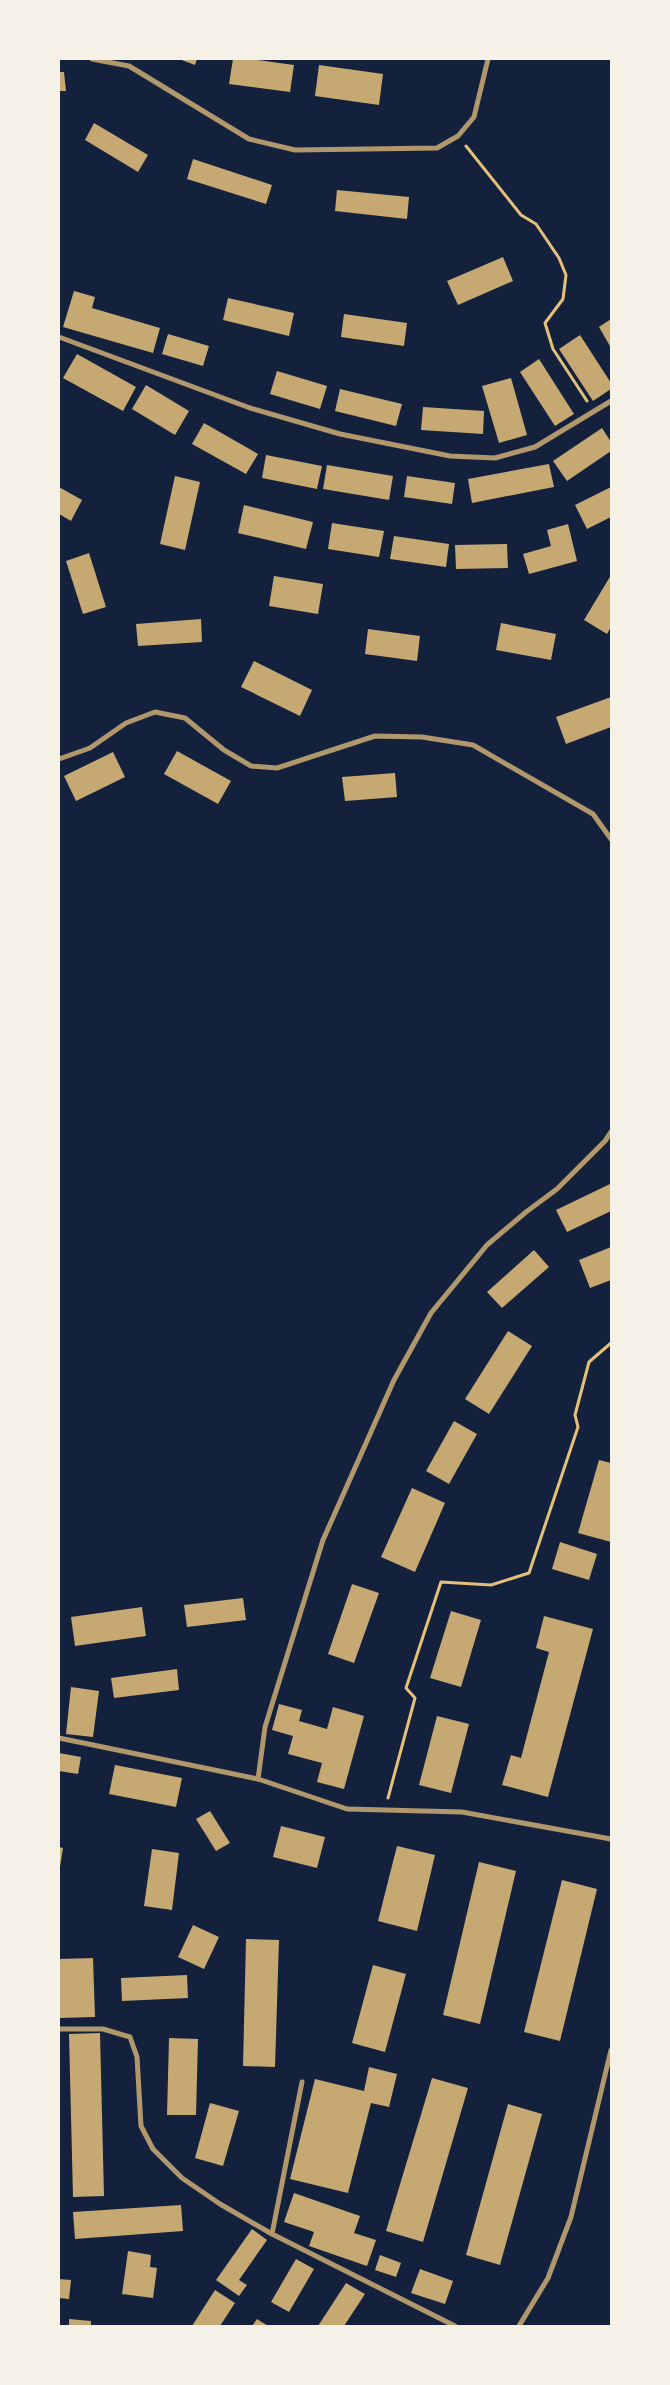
<svg xmlns="http://www.w3.org/2000/svg" width="670" height="2385" font-family="'Sofia Sans Condensed',sans-serif">
	<rect width="100%" height="100%" fill="#14213d"/>
	<g fill="#c6a872">
		<path d="M179,59h18l-2,6z"/>
		<path d="M233,59h17l44,6 -4,27 -61,-8z"/>
		<path d="M319,65l64,9 -4,31 -64,-9z"/>
		<path d="M59,72h5l2,19h-7z"/>
		<path d="M94,123l54,32 -10,17 -53,-32z"/>
		<path d="M193,159l79,26 -6,19 -79,-25z"/>
		<path d="M337,190l72,7 -2,22 -72,-8z"/>
		<path d="M503,257l10,24 -55,24 -11,-24z"/>
		<path d="M74,291l21,6 -3,11 68,20 -7,25 -90,-26z"/>
		<path d="M228,298l66,15 -5,23 -66,-16z"/>
		<path d="M344,314l63,9 -3,23 -63,-9z"/>
		<path d="M611,319v29l-12,-21z"/>
		<path d="M168,334l41,12 -6,20 -41,-12z"/>
		<path d="M580,335l31,48v6l-18,12 -34,-52z"/>
		<path d="M77,354l59,33 -13,24 -60,-33z"/>
		<path d="M539,359l35,55 -19,12 -35,-54z"/>
		<path d="M277,371l50,15 -7,23 -50,-15z"/>
		<path d="M511,378l16,57 -28,8 -17,-57z"/>
		<path d="M146,385l43,26 -14,24 -43,-26z"/>
		<path d="M340,389l62,15 -6,22 -61,-15z"/>
		<path d="M423,407l61,4 -1,23 -62,-4z"/>
		<path d="M204,423l54,31 -12,20 -54,-30z"/>
		<path d="M602,428l9,14v9l-44,30 -14,-20z"/>
		<path d="M266,455l56,11 -5,23 -55,-11z"/>
		<path d="M549,464l5,23 -82,16 -4,-24z"/>
		<path d="M327,465l66,11 -4,24 -66,-11z"/>
		<path d="M175,476l25,6 -15,68 -25,-6z"/>
		<path d="M407,476l48,7 -3,21 -48,-7z"/>
		<path d="M59,487l23,13 -11,21 -12,-7z"/>
		<path d="M611,487v30l-24,12 -12,-24z"/>
		<path d="M244,505l69,17 -7,27 -68,-16z"/>
		<path d="M332,523l52,8 -5,26 -51,-8z"/>
		<path d="M568,524l9,37 -48,13 -6,-20 28,-8 -4,-16z"/>
		<path d="M394,536l55,8 -3,23 -56,-8z"/>
		<path d="M507,544l1,24 -52,1 -1,-24z"/>
		<path d="M89,553l17,54 -23,7 -17,-53z"/>
		<path d="M611,575v52l-4,7 -23,-14z"/>
		<path d="M274,576l49,8 -5,30 -49,-8z"/>
		<path d="M201,619l1,23 -64,4 -2,-22z"/>
		<path d="M501,623l55,11 -5,26 -55,-10z"/>
		<path d="M368,629l52,7 -3,25 -52,-7z"/>
		<path d="M254,661l58,29 -12,26 -59,-29z"/>
		<path d="M611,697v30l-45,17 -10,-27z"/>
		<path d="M177,751l54,30 -13,23 -54,-30z"/>
		<path d="M113,752l12,25 -49,24 -12,-25z"/>
		<path d="M395,773l2,24 -52,4 -3,-24z"/>
		<path d="M610,1184l1,27 -44,21 -11,-22z"/>
		<path d="M611,1247v33l-21,8 -11,-28z"/>
		<path d="M534,1250l15,17 -47,41 -15,-16z"/>
		<path d="M508,1331l24,15 -43,68 -24,-15z"/>
		<path d="M454,1421l23,13 -28,50 -23,-13z"/>
		<path d="M599,1460l12,3v79l-33,-9z"/>
		<path d="M412,1488l33,15 -30,69 -34,-15z"/>
		<path d="M560,1542l37,12 -8,26 -37,-11z"/>
		<path d="M352,1584l27,9 -25,70 -26,-9z"/>
		<path d="M243,1598l3,22 -59,7 -3,-22z"/>
		<path d="M142,1607l4,29 -71,10 -4,-29z"/>
		<path d="M451,1611l30,9 -20,67 -31,-9z"/>
		<path d="M544,1616l49,13 -45,168 -46,-12 9,-30 10,3 28,-106 -13,-4z"/>
		<path d="M177,1669l2,21 -65,8 -3,-20z"/>
		<path d="M71,1687l28,4 -6,46 -27,-3z"/>
		<path d="M279,1704l23,6 -3,11 28,8 6,-22 31,9 -20,73 -27,-7 5,-19 -34,-9 5,-18 -21,-6z"/>
		<path d="M437,1716l32,8 -18,69 -32,-8z"/>
		<path d="M59,1753l22,4 -3,17 -19,-3z"/>
		<path d="M115,1765l67,13 -6,29 -67,-13z"/>
		<path d="M210,1811l20,32 -14,8 -20,-32z"/>
		<path d="M281,1826l44,11 -8,31 -44,-11z"/>
		<path d="M397,1846l38,9 -18,76 -39,-10z"/>
		<path d="M59,1847l4,1 -3,19h-1z"/>
		<path d="M152,1849l27,4 -7,57 -28,-4z"/>
		<path d="M479,1862l37,9 -36,153 -37,-9z"/>
		<path d="M562,1880l35,9 -37,152 -36,-9z"/>
		<path d="M193,1925l26,12 -15,32 -26,-12z"/>
		<path d="M246,1939l33,1 -4,127 -32,-1z"/>
		<path d="M93,1958l2,59 -35,1 -1,-59z"/>
		<path d="M373,1965l33,9 -21,78 -33,-9z"/>
		<path d="M187,1975l1,23 -66,3 -1,-23z"/>
		<path d="M100,2033l4,163 -31,1 -4,-163z"/>
		<path d="M169,2038l29,1 -2,76h-29z"/>
		<path d="M369,2067l28,7 -8,33 -18,-4 -23,90 -58,-14 25,-100 49,12z"/>
		<path d="M432,2078l36,10 -45,154 -37,-11z"/>
		<path d="M210,2103l29,8 -16,55 -28,-8z"/>
		<path d="M508,2104l34,10 -42,151 -34,-10z"/>
		<path d="M294,2193l66,23 -6,17 22,7 -9,26 -58,-20 5,-14 -30,-10z"/>
		<path d="M181,2205l2,26 -108,8 -2,-27z"/>
		<path d="M252,2229l15,11 -28,40 8,5 -8,11 -23,-16z"/>
		<path d="M128,2251l23,4 -1,12 7,1 -4,30 -31,-4z"/>
		<path d="M380,2255l21,8 -5,14 -21,-7z"/>
		<path d="M296,2259l18,10 -25,43 -18,-10z"/>
		<path d="M420,2269l33,12 -8,23 -34,-11z"/>
		<path d="M59,2279l12,1 -2,19 -10,-1z"/>
		<path d="M346,2283l19,11 -21,32h-26z"/>
		<path d="M215,2290l20,13 -15,23h-28z"/>
		<path d="M69,2319l22,2v5h-22z"/>
		<path d="M257,2319l11,7h-16z"/>
	</g>
	<g fill="none" stroke-linecap="round" stroke-linejoin="round">
		<g stroke="#e5c07b" stroke-width="3">
			<path d="M466,146l55,69 15,9 23,34 7,17 -3,24 -18,24 8,26 34,52"/>
			<path d="M388,1798l27,-100 -9,-10 35,-106 50,3 38,-12 49,-146 -3,-12 14,-53 22,-19"/>
		</g>
		<g stroke="#b1986c" stroke-width="5">
			<path d="M92,59l37,7 120,73 46,11 142,-2 21,-12 16,-19 14,-58"/>
			<path d="M59,337l191,71 90,26 110,22 45,2 40,-11 76,-46"/>
			<path d="M59,759l31,-11 36,-25 29,-11 30,6 39,32 27,16 26,2 98,-32 47,1 51,8 120,69 18,25"/>
			<path d="M59,1738l199,41 89,30 115,3 149,27"/>
			<path d="M258,1779l7,-52 58,-187 71,-160 37,-67 56,-68 39,-33 31,-23 48,-48 6,-9"/>
			<path d="M59,2029h44l27,8 7,20 4,69 12,23 29,29 38,26 52,30 183,92"/>
			<path d="M272,2234l30,-152"/>
			<path d="M519,2326l29,-48 23,-61 40,-167"/>
		</g>
	</g>
	<rect width="670" height="2385" fill="none" stroke="#f6f1e7" stroke-width="120"/>
</svg>
